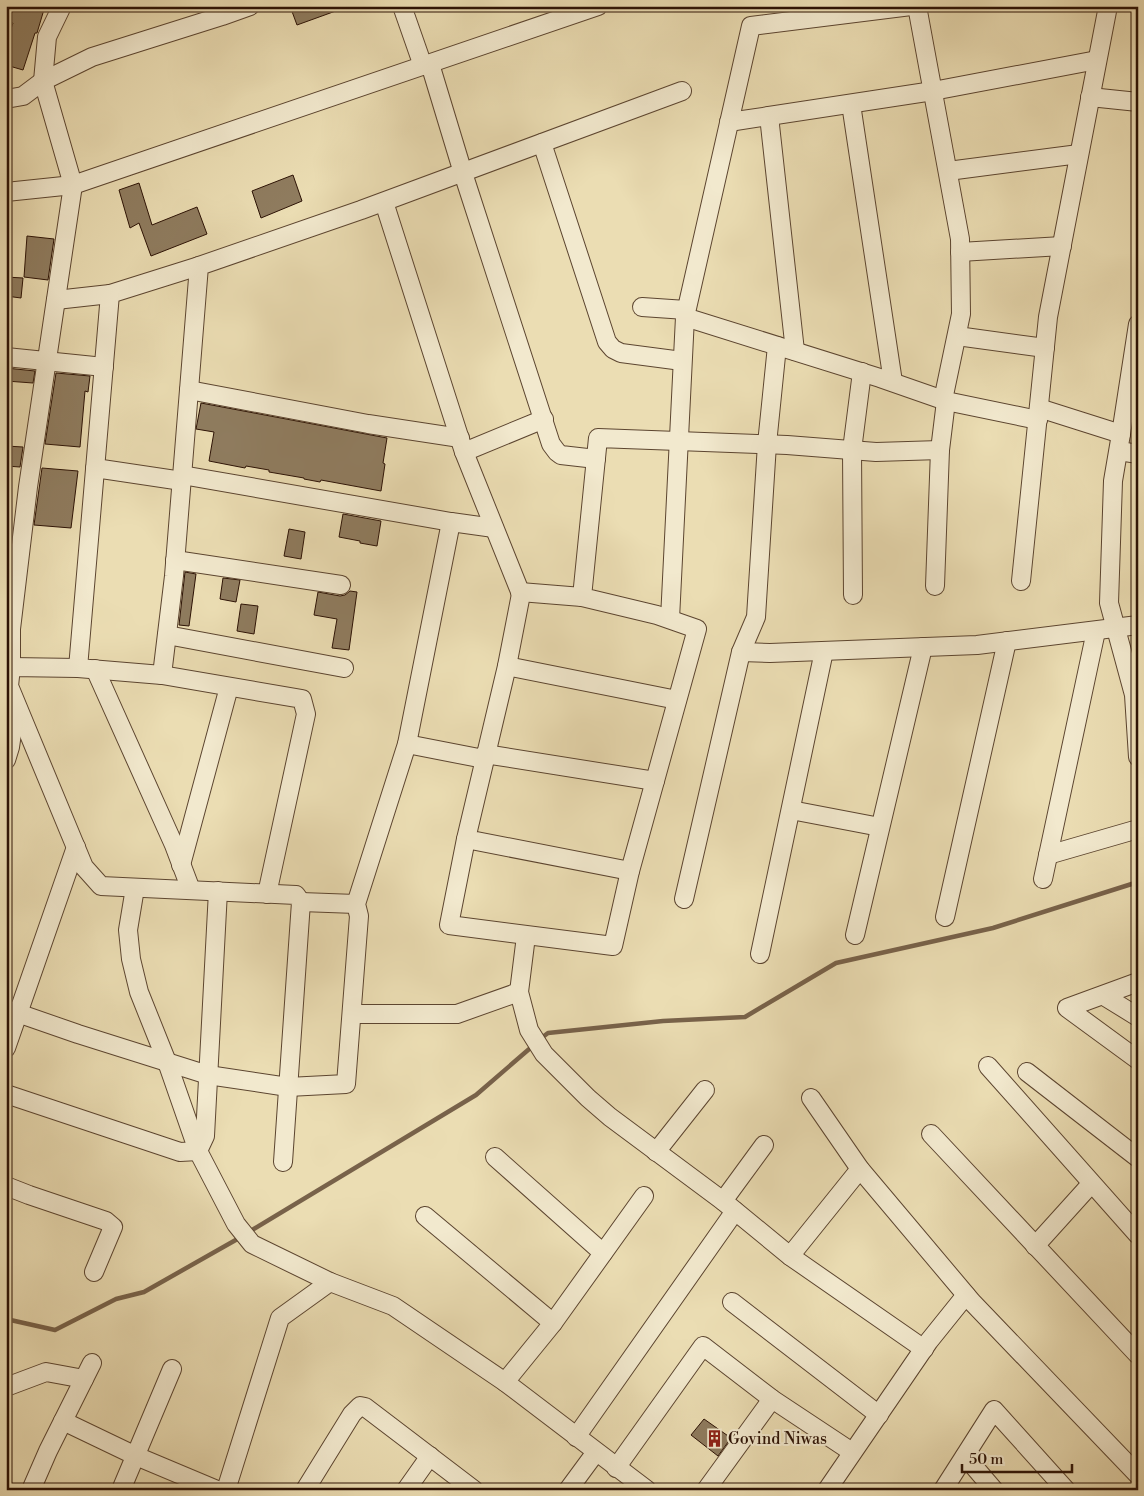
<svg xmlns="http://www.w3.org/2000/svg" width="1144" height="1496" font-family="'Libre Bodoni',serif">
	<rect width="100%" height="100%" fill="#ebddb3"/>
	<filter id="stains"><feTurbulence type="fractalNoise" baseFrequency=".004" numOctaves="4"/><feColorMatrix values="0 0 0 0 .2 0 0 0 0 .09 0 0 0 0 .02 0 0 0 .5 -.17"/></filter>
	<radialGradient id="worn" r=".72"><stop offset=".6" stop-color="#630" stop-opacity="0"/><stop offset="1" stop-color="#630" stop-opacity=".3"/></radialGradient>
	<g fill="none" stroke-linecap="round" stroke-linejoin="round">
		<g stroke="#78624a" stroke-width="4.5">
			<path d="M540,1039l8,-6 115,-12 82,-4 91,-54 157,-35 145,-46"/>
			<path d="M247,1233l229,-138 59,-51"/>
			<path d="M6,1319l49,11 61,-31 28,-7 97,-55"/>
		</g>
	</g>
	<g fill="#8f7c5f" stroke="#2c1205">
		<path d="M6,6h39l-8,27h-2l-12,37 -17,-5v-21l7,-21 -7,-2z"/>
		<path d="M290,6h54v2l-47,17z"/>
		<path d="M293,175l9,26 -41,17 -9,-27z"/>
		<path d="M139,183l13,42 45,-18 10,27 -56,22 -12,-33 -9,5 -11,-38z"/>
		<path d="M27,236l27,3 -6,41 -24,-3z"/>
		<path d="M6,277l17,1 -2,20 -15,-2z"/>
		<path d="M6,368l29,3 -2,12 -27,-2z"/>
		<path d="M56,373l34,3 -2,16 -3,-1 -5,56 -35,-3z"/>
		<path d="M201,403l186,35 -4,25 2,1 -4,27 -60,-11 -1,2 -16,-3v-1l-35,-6v-2l-23,-4 -1,2 -36,-7 5,-29 -18,-3z"/>
		<path d="M6,446l17,1 -3,20 -14,-1z"/>
		<path d="M42,468l36,3 -7,57 -37,-3z"/>
		<path d="M343,514l38,7 -4,25 -17,-3v-2l-21,-4z"/>
		<path d="M289,529l16,3 -4,27 -17,-3z"/>
		<path d="M185,572l11,2 -7,52 -10,-1z"/>
		<path d="M223,578l17,2 -4,22 -16,-3z"/>
		<path d="M350,591l7,1 -8,58 -17,-2 5,-29 -23,-4 4,-23 22,4 5,-1z"/>
		<path d="M241,604l17,2 -4,28 -17,-3z"/>
		<path d="M704,1419l27,19 -13,18 -27,-21z"/>
	</g>
	<g fill="none" stroke-linecap="round" stroke-linejoin="round">
		<defs>
			<g id="minor">
				<path d="M402,6l21,60"/>
				<path d="M911,6l-160,20 -66,291 195,61 66,23 92,19"/>
				<path d="M917,6l43,233 1,75 -18,86"/>
				<path d="M430,64l33,109 88,271 6,8 4,3 35,4"/>
				<path d="M1090,97l48,5"/>
				<path d="M6,99l17,-3 20,-15 49,-24 130,-41 28,-10"/>
				<path d="M851,104l42,278"/>
				<path d="M729,122l40,-6"/>
				<path d="M542,143l65,199 6,7 8,4 61,8"/>
				<path d="M948,171l131,-17"/>
				<path d="M6,192l67,-7 525,-179"/>
				<path d="M384,202l80,250 57,142 -14,72 -41,173 164,32"/>
				<path d="M960,252l102,-6"/>
				<path d="M199,266l-89,28 -32,374 84,7 140,24 4,15 -39,180"/>
				<path d="M56,300l54,-6"/>
				<path d="M642,307l44,3"/>
				<path d="M1138,324l-17,110 -8,47 -4,122 25,92 4,62"/>
				<path d="M957,336l88,12"/>
				<path d="M795,351l-26,-235 164,-25 164,-31"/>
				<path d="M6,357l98,10"/>
				<path d="M189,390l179,34 92,14"/>
				<path d="M1039,408l82,26"/>
				<path d="M1119,451l19,3"/>
				<path d="M464,452l80,-33"/>
				<path d="M95,468l87,13"/>
				<path d="M182,475l269,47 43,6"/>
				<path d="M451,522l-44,222 77,15"/>
				<path d="M175,560l166,25"/>
				<path d="M1021,581l27,-264 60,-311"/>
				<path d="M935,586l5,-136 6,-49"/>
				<path d="M520,592l62,5"/>
				<path d="M853,595l-1,-145 10,-78"/>
				<path d="M670,619l15,-302"/>
				<path d="M167,635l177,33"/>
				<path d="M741,652l29,1 207,-8 161,-20"/>
				<path d="M507,666l170,34"/>
				<path d="M11,667v-38l17,-142 45,-302 -30,-104 4,-44 15,-31"/>
				<path d="M78,668l-67,-1 -2,19 75,181 17,19 195,9 5,7 -18,260"/>
				<path d="M95,669l79,176 17,45"/>
				<path d="M162,675l12,-99 25,-310 162,-56 321,-119"/>
				<path d="M485,754l170,27"/>
				<path d="M6,760l4,-13 6,-42"/>
				<path d="M791,810l89,17"/>
				<path d="M466,839l-17,86 164,21 17,-75 67,-242 -40,-14 -75,-18 16,-159 189,7 89,7 64,-2"/>
				<path d="M1048,855l90,-26"/>
				<path d="M181,865l48,-178"/>
				<path d="M1043,879l53,-248"/>
				<path d="M135,888l-7,42 3,29 8,33 28,70 31,89 38,73 16,20 78,38"/>
				<path d="M684,899l57,-247 15,-35 11,-173 10,-98"/>
				<path d="M301,902l55,2"/>
				<path d="M945,917l62,-276"/>
				<path d="M855,935l68,-288"/>
				<path d="M526,936l-7,56 10,38 15,24 44,44 22,19 113,84 67,55 134,93"/>
				<path d="M760,954l64,-303"/>
				<path d="M1138,982l-71,26 71,52"/>
				<path d="M1104,996l34,21"/>
				<path d="M6,1009l72,25 130,41 80,12 58,-3 13,-168 -3,-12 51,-160"/>
				<path d="M352,1014h105l62,-22"/>
				<path d="M6,1048l70,-201"/>
				<path d="M988,1066l150,169"/>
				<path d="M1027,1072l111,86"/>
				<path d="M6,1094l174,58 18,-1 7,-15 13,-245"/>
				<path d="M811,1098l49,71 112,133 166,173"/>
				<path d="M931,1134l207,221"/>
				<path d="M656,1152l49,-62"/>
				<path d="M495,1157l108,96"/>
				<path d="M6,1186l23,9 77,26 7,6 -19,45"/>
				<path d="M723,1201l41,-56"/>
				<path d="M425,1216l128,107"/>
				<path d="M1035,1246l56,-62"/>
				<path d="M790,1256l70,-87"/>
				<path d="M732,1302l147,113"/>
				<path d="M505,1382l48,-59 91,-127"/>
				<path d="M6,1387l40,-15 38,7"/>
				<path d="M63,1421l73,35 81,34"/>
				<path d="M576,1437l159,-226"/>
				<path d="M965,1456l29,34"/>
				<path d="M616,1468l87,-122 69,53 80,53"/>
				<path d="M31,1490l17,-39 44,-88"/>
				<path d="M121,1490l51,-121"/>
				<path d="M226,1490l54,-172 50,-36 63,24 112,76 142,108"/>
				<path d="M305,1490l47,-76 8,-8 5,1 109,83"/>
				<path d="M406,1490l24,-34"/>
				<path d="M568,1490l28,-38"/>
				<path d="M706,1490l66,-91"/>
				<path d="M827,1490l102,-149 37,-46"/>
				<path d="M943,1490l51,-80 72,80"/>
			</g>
		</defs>
		<use href="#minor" stroke="#5c4530" stroke-width="20"/>
		<use href="#minor" stroke="#f2e9ce" stroke-width="18"/>
	</g>
	<defs>
		<symbol id="building-bare" viewBox="-9 -9 18 18"><path d="M-4-6H4V6H1V3H-1V6H-4ZM-2.5-4.3h1.7v1.8h-1.7ZM.8-4.3h1.7v1.8H.8ZM-2.5-1h1.7V.8h-1.7ZM.8-1h1.7V.8H.8Z" fill="#8f2418" stroke="#f2e9ce" stroke-width="2.5" paint-order="stroke"/></symbol>
	</defs>
	<g fill-rule="evenodd">
		<use href="#building-bare" x="702" y="1426" width="25" height="25"/>
	</g>
	<g text-anchor="middle" dominant-baseline="central" stroke-width="4" stroke-linejoin="round" paint-order="stroke">
		<g font-size="16" fill="#2c1205" stroke="#f2e9ce" text-anchor="start">
			<text x="728" y="1439">Govind Niwas</text>
		</g>
	</g>
	<rect width="1144" height="1496" fill="none" stroke="#ebddb3" stroke-width="25"/>
	<rect x="8" y="8" width="1129" height="1481" fill="none" stroke="#2c1205" stroke-width="2.5"/>
	<rect x="12" y="12" width="1119" height="1471" fill="none" stroke="#2c1205"/>
	<path d="M962 1464v8h110v-8" fill="none" stroke="#2c1205" stroke-width="2.5"/>
	<text x="969" y="1464" font-size="15" fill="#2c1205" stroke="#f2e9ce" stroke-width="4" paint-order="stroke">50 m</text>
	<rect width="100%" height="100%" filter="url(#stains)"/>
	<rect width="100%" height="100%" fill="url(#worn)"/>
</svg>
